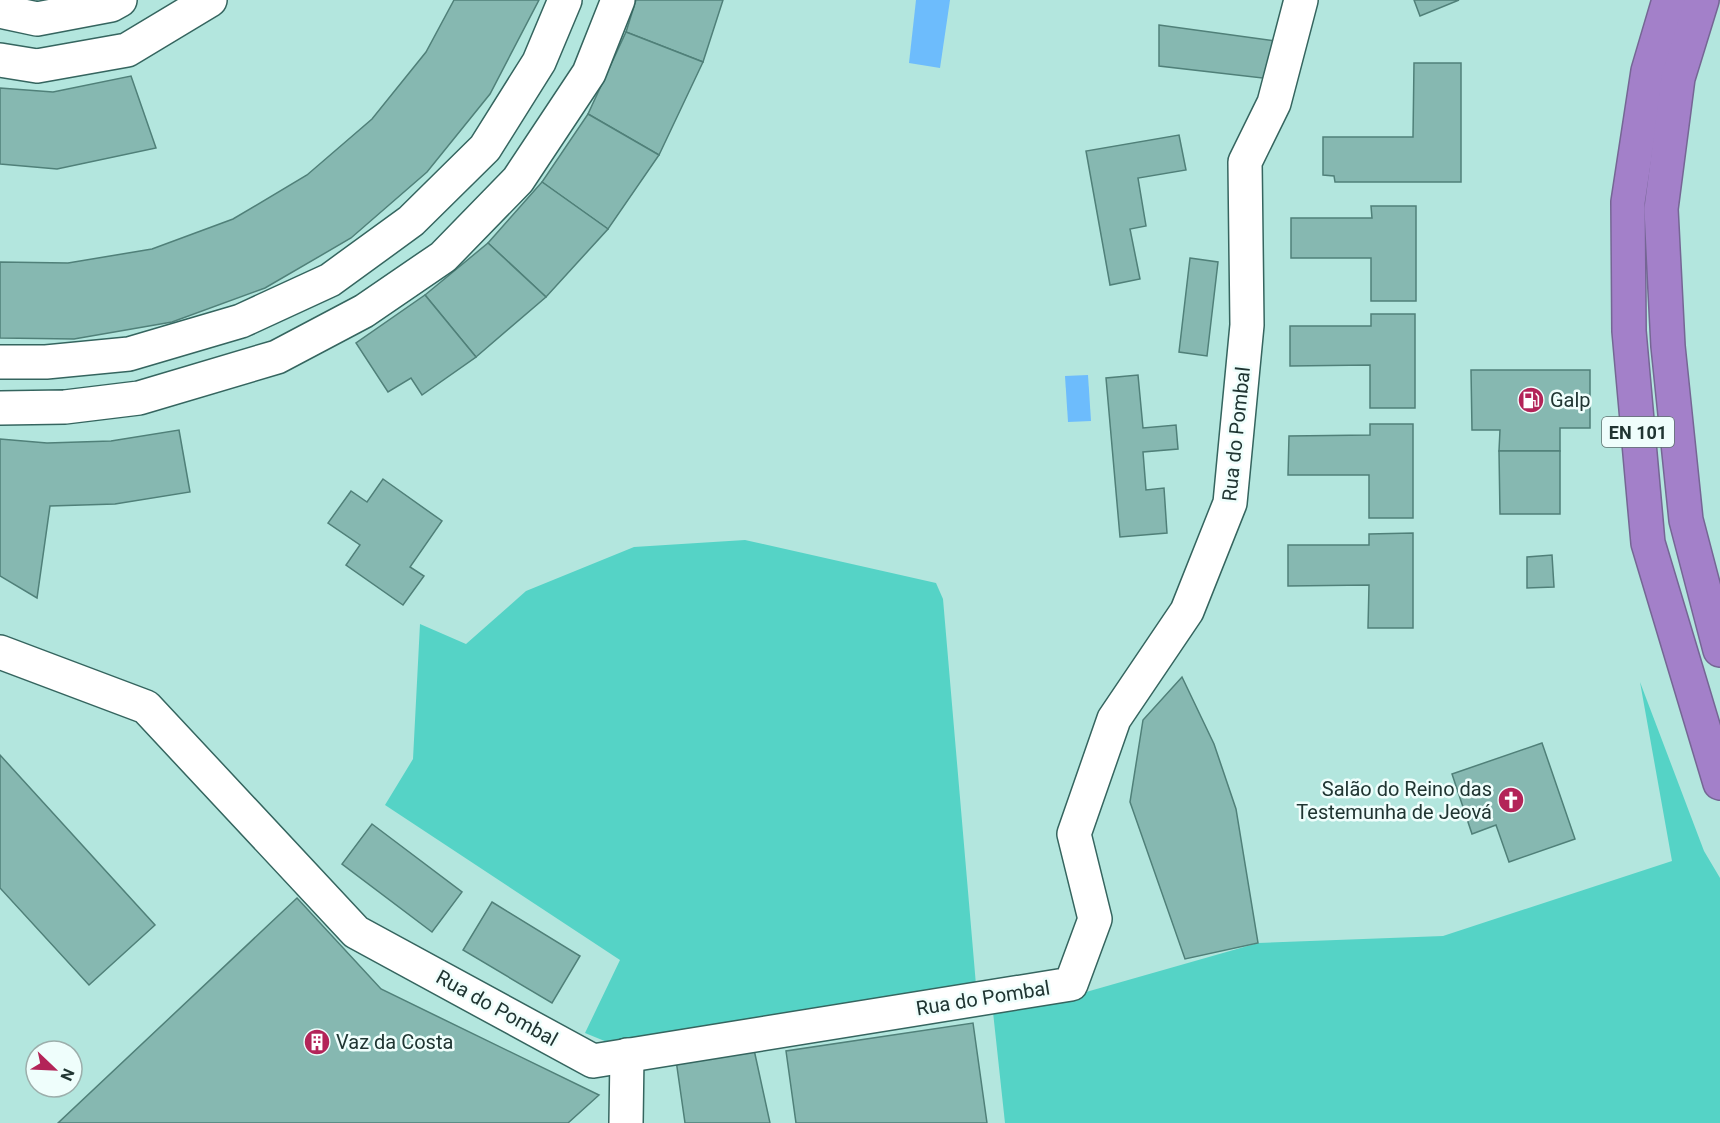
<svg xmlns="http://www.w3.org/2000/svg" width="1720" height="1123" font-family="Roboto,sans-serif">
	<rect width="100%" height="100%" fill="#b3e6de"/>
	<g fill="#55d3c6">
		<path d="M745,540l191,43 7,16 33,386 -369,57 -22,-9 35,-73 -235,-155 28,-46 7,-135 46,20 60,-53 108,-44z"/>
		<path d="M1640,682l64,169 16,27v245h-715l-12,-111 65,-12 200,-57 185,-7 229,-75z"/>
	</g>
	<g fill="#6dbcfc">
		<path d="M916,0h34l-10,68 -31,-5z"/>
		<path d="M1088,375l3,46 -23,1 -3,-46z"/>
	</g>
	<g fill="#86b8b1" stroke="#508079" stroke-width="1.5">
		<path d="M454,0h85l-49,94 -63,78 -76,66 -86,50 -93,34 -98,17 -74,-1v-76l68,1 84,-14 81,-30 74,-44 65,-56 54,-67z"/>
		<path d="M636,0h87l-20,62 -77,-30z"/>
		<path d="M1414,0h45l-39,16z"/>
		<path d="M1159,25l117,16 -5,38 -112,-13z"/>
		<path d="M626,32l77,30 -44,93 -71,-41z"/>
		<path d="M1414,63h47v119h-126l-1,-6 -11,-1v-38h90z"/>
		<path d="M131,76l25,72 -99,21 -57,-5v-76l53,4z"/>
		<path d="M588,114l71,41 -51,74 -66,-47z"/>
		<path d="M1179,135l7,35 -48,8 8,48 -16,3 10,50 -30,6 -24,-134z"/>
		<path d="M542,182l66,47 -62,68 -58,-54z"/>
		<path d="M1371,206h45v95h-45v-43h-80v-40h81z"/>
		<path d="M488,243l58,54 -70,60 -51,-62z"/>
		<path d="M1190,258l28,4 -11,94 -28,-4z"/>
		<path d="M425,295l51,62 -54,38 -11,-17 -23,14 -32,-49z"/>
		<path d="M1371,314h44v94h-45v-43l-80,1v-40h81z"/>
		<path d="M1471,370h119v58h-30v23h-61l1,-21h-28z"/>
		<path d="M1138,375l5,53 33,-3 2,24 -35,3 3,38 18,-2 3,45 -47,4 -14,-159z"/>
		<path d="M1370,424h43v94h-44v-43h-81l1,-39 81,-1z"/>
		<path d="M179,430l11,62 -75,12 -65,2 -13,92 -37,-22v-137l47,4 64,-2z"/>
		<path d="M1499,451h61v63h-60z"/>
		<path d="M383,479l59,42 -32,46 14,9 -21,29 -57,-40 14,-20 -32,-22 23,-32 16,11z"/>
		<path d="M1413,533v95h-45l1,-43 -81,1v-41h81v-11z"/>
		<path d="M1552,555l2,32 -27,1v-31z"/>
		<path d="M1182,677l32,67 22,65 22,134 -73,16 -55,-157 13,-82z"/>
		<path d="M1542,743l33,96 -66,23 -13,-37 -24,9 -20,-60z"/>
		<path d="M0,755l155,170 -66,60 -89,-97z"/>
		<path d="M372,824l90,68 -30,40 -90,-68z"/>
		<path d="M297,898l84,91 218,106 -31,28h-510z"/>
		<path d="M492,902l88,54 -28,47 -89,-53z"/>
		<path d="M973,1023l14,100h-191l-10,-72z"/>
		<path d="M753,1045l17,78h-85l-10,-70z"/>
	</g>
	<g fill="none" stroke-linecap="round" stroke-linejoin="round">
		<defs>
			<g id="minor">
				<path d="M0,11l37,8 74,-14 9,-5"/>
				<path d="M0,60l37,6 90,-16 83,-50"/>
				<path d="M0,362h46l83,-8 112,-33 89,-41 81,-59 74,-73 54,-86 26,-62"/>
				<path d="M0,408l65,-1 74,-9 138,-41 87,-46 79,-54 75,-77 71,-107 29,-73"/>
				<path d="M0,652l146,55 210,225 237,129 478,-77 24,-65 -21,-85 40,-115 73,-108 43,-108 17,-178 -2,-163 29,-59 27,-103"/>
				<path d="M626,1123l1,-68"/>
			</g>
			<g id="highway">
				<path d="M1669,0l-21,71 -20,131 1,129 19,212 72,240"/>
				<path d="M1702,0l-24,78 -17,131 7,137 18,174 34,130"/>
			</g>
		</defs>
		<use href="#minor" stroke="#35655f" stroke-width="36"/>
		<use href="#highway" stroke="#756694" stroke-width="36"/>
		<use href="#minor" stroke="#fff" stroke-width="33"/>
		<use href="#highway" stroke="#a380c9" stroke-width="33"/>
	</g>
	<defs>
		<symbol id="fuel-disc" viewBox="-11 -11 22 22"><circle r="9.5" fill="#b32458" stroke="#effefc"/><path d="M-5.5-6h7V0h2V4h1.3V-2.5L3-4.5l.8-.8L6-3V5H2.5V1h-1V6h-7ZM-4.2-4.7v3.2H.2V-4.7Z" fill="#fff"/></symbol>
		<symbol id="church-disc" viewBox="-11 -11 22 22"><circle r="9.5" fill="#b32458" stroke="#effefc"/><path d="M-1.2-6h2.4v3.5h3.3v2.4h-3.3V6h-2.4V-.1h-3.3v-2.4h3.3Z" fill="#fff"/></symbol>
		<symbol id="building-disc" viewBox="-11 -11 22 22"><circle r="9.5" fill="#b32458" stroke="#effefc"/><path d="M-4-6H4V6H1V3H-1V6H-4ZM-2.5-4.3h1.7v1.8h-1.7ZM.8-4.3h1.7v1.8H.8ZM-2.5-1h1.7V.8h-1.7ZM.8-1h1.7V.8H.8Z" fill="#fff"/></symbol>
	</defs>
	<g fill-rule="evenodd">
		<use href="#fuel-disc" x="1516" y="385" width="30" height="30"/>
		<use href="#church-disc" x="1496" y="785" width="30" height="30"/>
		<use href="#building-disc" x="302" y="1027" width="30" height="30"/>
	</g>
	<g text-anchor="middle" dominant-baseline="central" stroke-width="5" stroke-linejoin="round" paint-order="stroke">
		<rect fill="#effefc" stroke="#5e716f" stroke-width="1.5" x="1602" y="417" width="72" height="30" rx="4.5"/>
		<g font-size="18" font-weight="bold" fill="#203532">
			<text x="1638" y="432">EN 101</text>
		</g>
		<g font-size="20" fill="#203532" stroke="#effefc" text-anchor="start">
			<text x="1550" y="400">Galp</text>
			<text x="1492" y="789" text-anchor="end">Salão do Reino das<tspan x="1492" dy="23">Testemunha de Jeová</tspan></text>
			<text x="336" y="1042">Vaz da Costa</text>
		</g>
		<g font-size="20" fill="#203532" stroke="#effefc">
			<text transform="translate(1236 434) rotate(-84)">Rua do Pombal</text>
			<text transform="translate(983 998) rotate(-9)">Rua do Pombal</text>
			<text transform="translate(497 1008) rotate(29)">Rua do Pombal</text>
		</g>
	</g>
	<g transform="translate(54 1069) rotate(113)"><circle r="28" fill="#effefc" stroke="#9caeab" stroke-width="1.5"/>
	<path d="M0-4.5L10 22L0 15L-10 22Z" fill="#b32458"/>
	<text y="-9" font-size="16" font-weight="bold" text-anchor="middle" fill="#203532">N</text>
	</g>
</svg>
